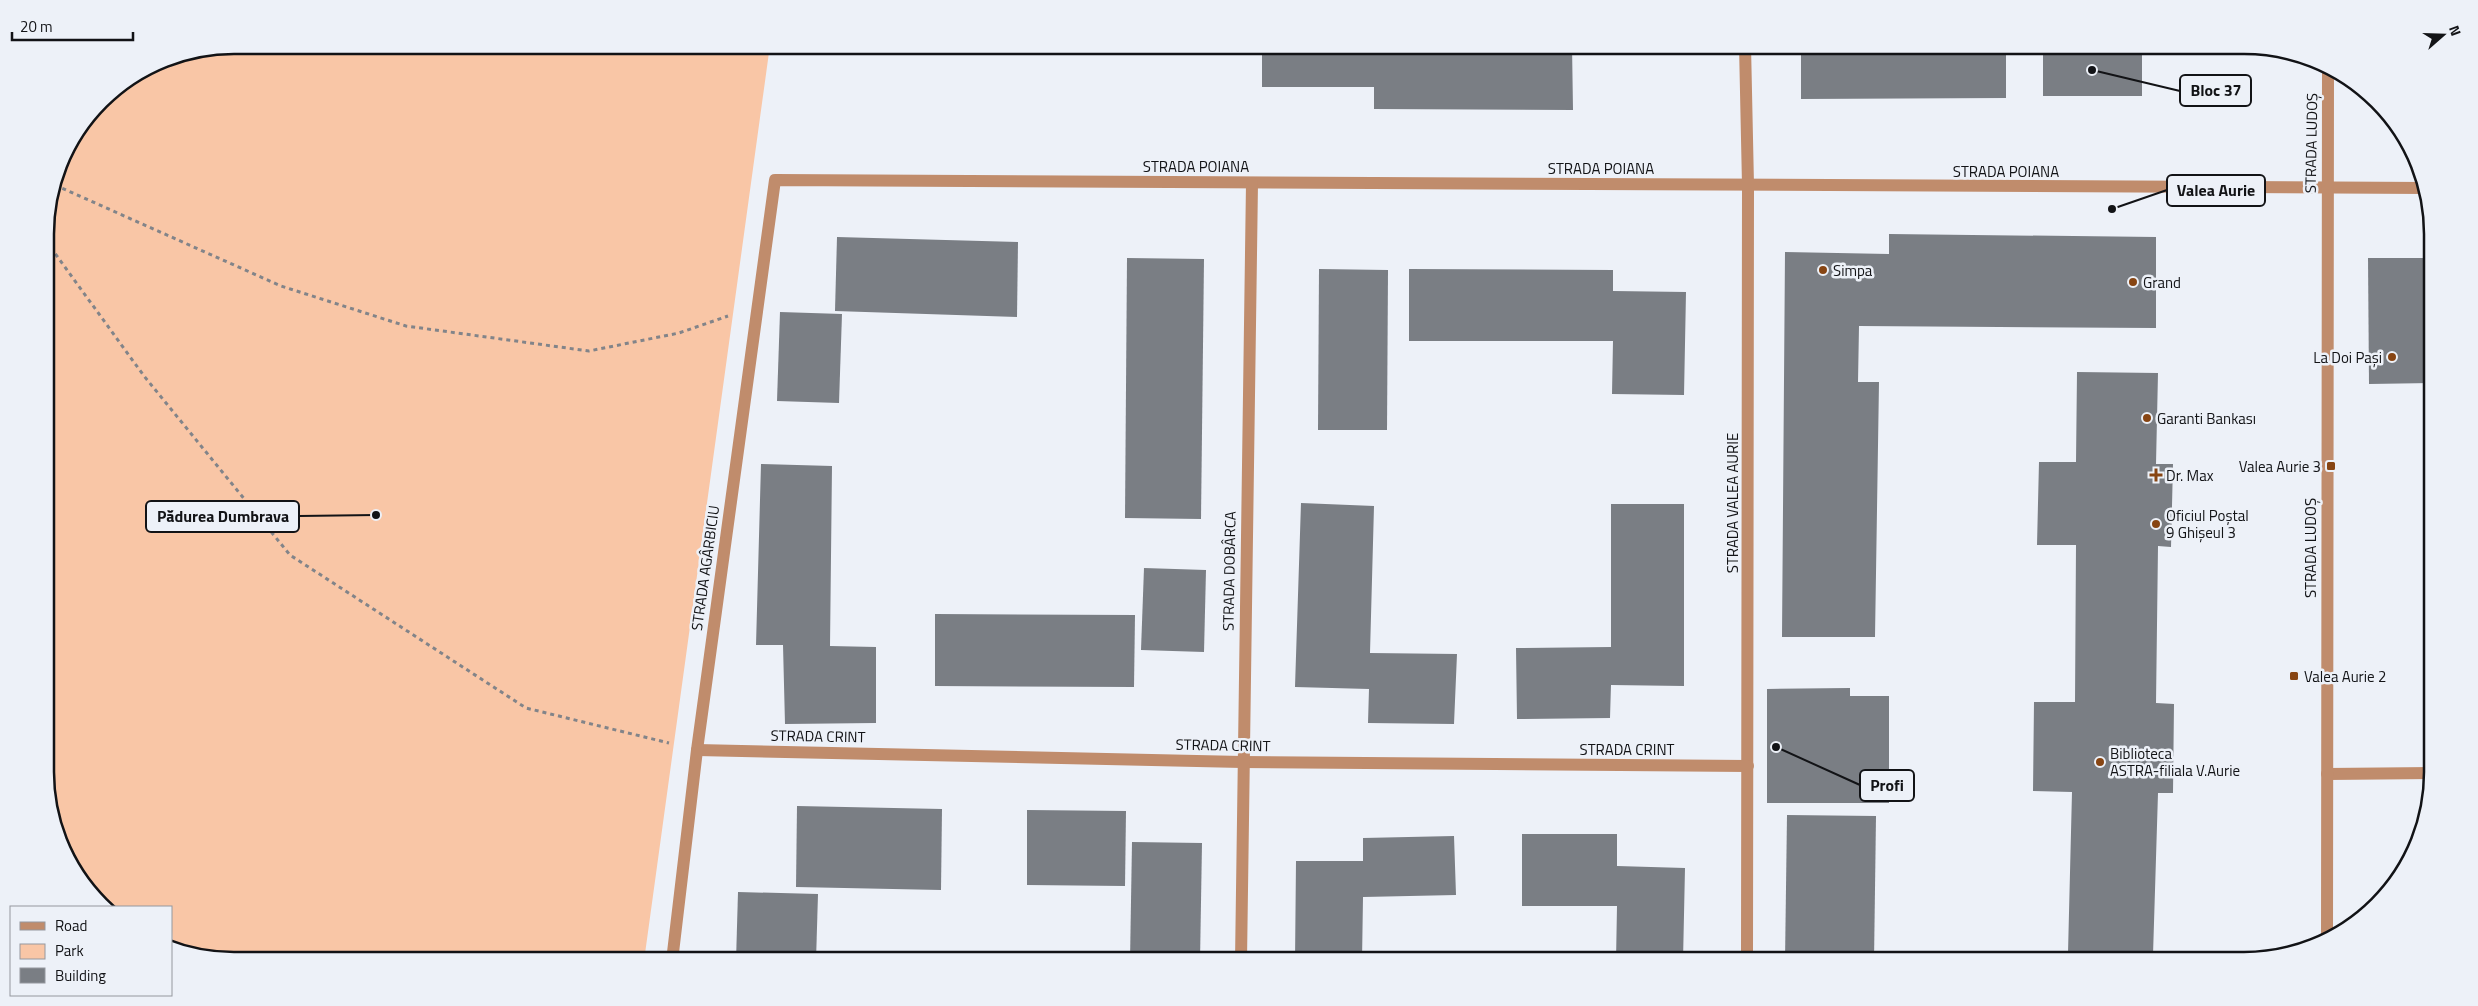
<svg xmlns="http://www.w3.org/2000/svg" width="2478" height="1006" font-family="'Titillium Web',sans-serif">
	<rect width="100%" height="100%" fill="#edf1f8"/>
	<path fill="#f9c6a6" d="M233,45h537l-126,916h-411l-60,-10 -2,-44h-67c-30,-26 -43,-61 -55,-98l-4,-588 20,-71 44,-58 53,-33z"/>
	<g fill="#7a7e84">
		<path d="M1374,45h198l1,65 -199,-1v-22h-112v-38h112z"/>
		<path d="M1801,45h205v53l-205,1z"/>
		<rect x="2043" y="45" width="99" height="51"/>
		<path d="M1889,234l267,3v91l-297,-2 -1,56h21l-4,255h-93l3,-385 104,2z"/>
		<path d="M837,237l181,5 -1,75 -182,-6z"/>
		<path d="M1127,258l77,1 -3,260 -76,-1z"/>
		<path d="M2368,258h63l1,125 -63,1z"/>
		<path d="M1319,269l69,1 -1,160h-69z"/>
		<path d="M1409,269l204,1v21l73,1 -2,103 -72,-1 1,-53h-204z"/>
		<path d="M780,312l62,2 -3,89 -62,-2z"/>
		<path d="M2077,372l81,1 -2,91h17l-2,83 -13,-1 -2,157 18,1 -1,89h-15l-5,162 19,1v5h-144v-10l40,2 4,-161 -39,-1 1,-89h41l1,-157h-39l2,-83h37z"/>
		<path d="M761,464l71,2 -2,180 46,1v76l-91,1 -2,-79h-27z"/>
		<path d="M1301,503l73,3 -4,147 87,1 -3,70 -86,-1 1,-34 -74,-2z"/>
		<path d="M1611,504h73v182l-73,-1 -1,33 -93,1 -1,-71 95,-1z"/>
		<path d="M1144,568l62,2 -2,82 -63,-2z"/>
		<path d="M935,614l200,1 -1,72 -199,-1z"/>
		<path d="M1850,688v8h39v107h-122v-114z"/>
		<path d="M797,806l145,3 -1,81 -145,-3z"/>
		<path d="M1027,810l99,1 -1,75 -98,-1z"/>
		<path d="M1787,815l89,1 -2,145h-89z"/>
		<path d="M1522,834h95v32l68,2 -2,93h-67l1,-55h-95z"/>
		<path d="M1454,836l2,59 -93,2 -1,64h-67l1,-100h67v-23z"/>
		<path d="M1132,842l70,1 -2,118h-70z"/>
		<path d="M738,892l80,2 -2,67h-80z"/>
	</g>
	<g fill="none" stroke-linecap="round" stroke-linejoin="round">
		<g stroke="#828489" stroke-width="3" stroke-dasharray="4 4" stroke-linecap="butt">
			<path d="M55,185l226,101 125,40 183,25 90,-18 49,-17"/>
			<path d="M46,241l98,135 146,179 236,153 143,35"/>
		</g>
		<g stroke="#c08c6c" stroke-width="12">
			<path d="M1745,45l3,140 -1,776"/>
			<path d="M697,750l545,12 506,4"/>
			<path d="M2327,774l106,-1"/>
			<path d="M672,961l25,-211 78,-570 1651,8"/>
			<path d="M1241,961l11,-778"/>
		</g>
		<path stroke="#c08c6c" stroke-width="12" d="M2327,940l1,-874"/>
	</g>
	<g fill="#874513" stroke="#edf1f8" stroke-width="2">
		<circle cx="1823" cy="270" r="5"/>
		<circle cx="2133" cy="282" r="5"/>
		<circle cx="2392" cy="357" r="5"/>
		<circle cx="2147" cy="418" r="5"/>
		<rect x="2326" y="461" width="10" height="10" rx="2.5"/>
		<path d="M2153.5 467.5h5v5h5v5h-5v5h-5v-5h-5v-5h5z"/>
		<circle cx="2156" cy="524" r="5"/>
		<rect x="2289" y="671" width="10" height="10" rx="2.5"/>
		<circle cx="2100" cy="762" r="5"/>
	</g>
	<g text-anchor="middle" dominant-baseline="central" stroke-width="5" stroke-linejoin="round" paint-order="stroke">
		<g font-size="15" fill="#121316" stroke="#edf1f8">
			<text transform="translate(2311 143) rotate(-89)">STRADA LUDOȘ</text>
			<text x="1196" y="166">STRADA POIANA</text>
			<text x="1601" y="168">STRADA POIANA</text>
			<text x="2006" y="171">STRADA POIANA</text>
			<text transform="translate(1732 503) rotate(-90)">STRADA VALEA AURIE</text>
			<text transform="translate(2310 548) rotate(-90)">STRADA LUDOȘ</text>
			<text transform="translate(705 568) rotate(-82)">STRADA AGÂRBICIU</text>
			<text transform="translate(1229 571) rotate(-89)">STRADA DOBÂRCA</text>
			<text transform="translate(818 736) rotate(1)">STRADA CRINT</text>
			<text transform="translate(1223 745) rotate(1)">STRADA CRINT</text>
			<text x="1627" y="749">STRADA CRINT</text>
		</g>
		<g font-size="15" fill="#121316" stroke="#edf1f8" text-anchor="start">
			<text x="1833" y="270">Simpa</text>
			<text x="2143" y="282">Grand</text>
			<text x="2382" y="357" text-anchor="end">La Doi Pași</text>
			<text x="2157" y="418">Garanti Bankası</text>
			<text x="2321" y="466" text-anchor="end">Valea Aurie 3</text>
			<text x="2166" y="475">Dr. Max</text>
			<text x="2166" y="515">Oficiul Poștal<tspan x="2166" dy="17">9 Ghișeul 3</tspan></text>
			<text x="2304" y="676">Valea Aurie 2</text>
			<text x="2110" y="753">Biblioteca<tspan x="2110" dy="17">ASTRA-filiala V.Aurie</tspan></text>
		</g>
	</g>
	<path d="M0 0H2478V1006H0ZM234 54H2244A180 180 0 0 1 2424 234V772A180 180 0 0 1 2244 952H234A180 180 0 0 1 54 772V234A180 180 0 0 1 234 54Z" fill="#edf1f8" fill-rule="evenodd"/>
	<path fill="none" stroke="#121316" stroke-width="2.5" d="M234 54H2244A180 180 0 0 1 2424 234V772A180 180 0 0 1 2244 952H234A180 180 0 0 1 54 772V234A180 180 0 0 1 234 54Z"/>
	<path fill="none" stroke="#121316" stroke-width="2" d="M2092 70L2180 91M2112 209L2167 190M376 515L299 516M1776 747L1860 785"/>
	<g fill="#121316" stroke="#edf1f8" stroke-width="2">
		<circle cx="2092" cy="70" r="5"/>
		<circle cx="2112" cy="209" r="5"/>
		<circle cx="376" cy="515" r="5"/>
		<circle cx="1776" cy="747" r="5"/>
	</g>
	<g fill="#edf1f8" stroke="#121316" stroke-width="2">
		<rect x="2180" y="75" width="71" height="31" rx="5"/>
		<rect x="2167" y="175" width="98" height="31" rx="5"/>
		<rect x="146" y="501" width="153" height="31" rx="5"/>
		<rect x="1860" y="770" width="54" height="31" rx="5"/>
	</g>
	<g font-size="16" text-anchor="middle" font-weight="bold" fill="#121316">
		<text x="2216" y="96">Bloc 37</text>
		<text x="2216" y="196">Valea Aurie</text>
		<text x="223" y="522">Pădurea Dumbrava</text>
		<text x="1887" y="791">Profi</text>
	</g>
	<rect x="10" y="906" width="162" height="90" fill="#edf1f8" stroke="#95989e"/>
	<rect x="20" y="922" width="25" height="8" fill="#c08c6c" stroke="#95989e"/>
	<text x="55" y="931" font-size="15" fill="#121316">Road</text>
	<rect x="20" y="944" width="25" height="15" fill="#f9c6a6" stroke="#95989e"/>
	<text x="55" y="956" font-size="15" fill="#121316">Park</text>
	<rect x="20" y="968" width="25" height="15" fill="#7a7e84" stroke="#95989e"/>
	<text x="55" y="981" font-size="15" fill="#121316">Building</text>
	<g transform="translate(2443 35) rotate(70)" stroke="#edf1f8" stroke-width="4" paint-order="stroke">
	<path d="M0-4L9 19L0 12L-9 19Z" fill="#121316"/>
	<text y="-8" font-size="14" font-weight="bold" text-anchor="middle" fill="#121316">N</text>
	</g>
	<path d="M12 32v8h121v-8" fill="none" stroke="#121316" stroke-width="2.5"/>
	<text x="20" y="32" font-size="15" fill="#121316" stroke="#edf1f8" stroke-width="4" paint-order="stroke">20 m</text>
</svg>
